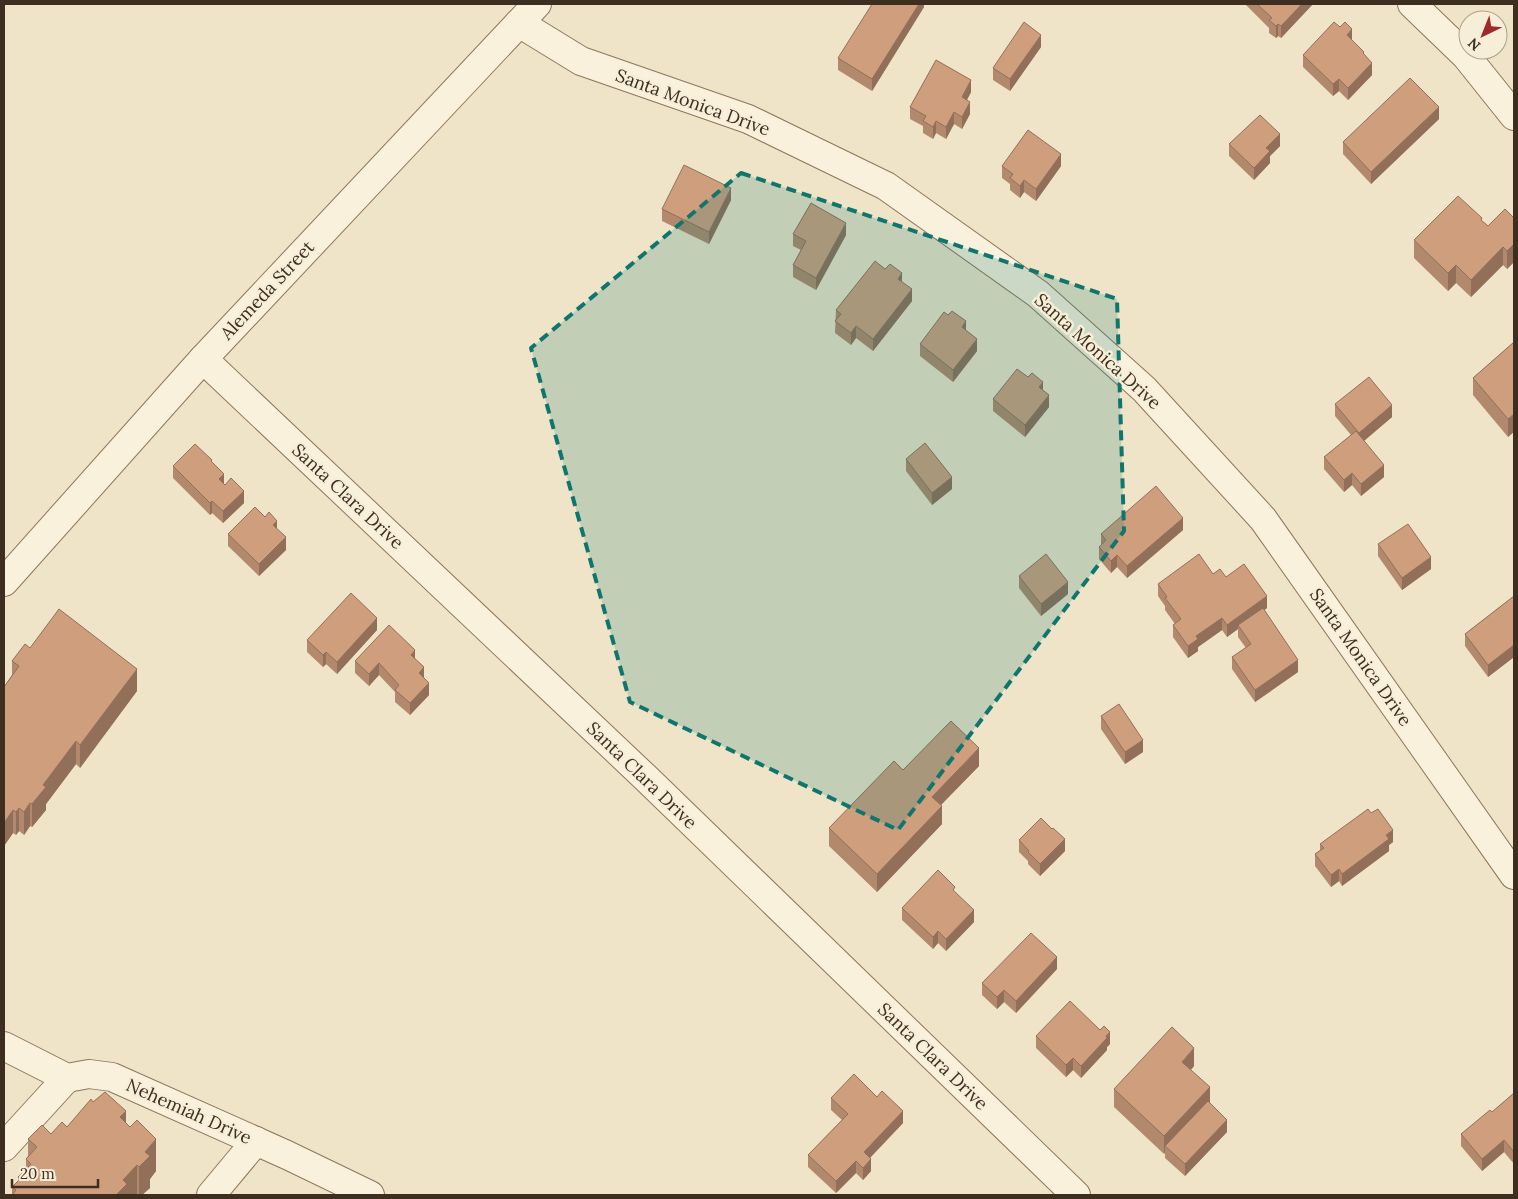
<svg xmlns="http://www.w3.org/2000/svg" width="1518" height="1199" font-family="Lora,serif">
	<rect width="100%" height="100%" fill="#f0e4c8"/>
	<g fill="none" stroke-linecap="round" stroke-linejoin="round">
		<defs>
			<g id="minor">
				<path d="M1412,4l54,52 48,60"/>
				<path d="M519,23l62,38 167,58 138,67 152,108 106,95 119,130 251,356"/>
				<path d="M203,359l444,420 429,416"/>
				<path d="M4,1046l63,32 22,-4 23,3 175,78 83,40"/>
				<path d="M4,1147l63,-69"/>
				<path d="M211,1195l45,-54"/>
			</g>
			<path id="tertiary" d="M4,582l199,-223 334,-355"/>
		</defs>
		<use href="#minor" stroke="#8d765c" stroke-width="30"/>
		<use href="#tertiary" stroke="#8d765c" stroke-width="30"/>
		<use href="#minor" stroke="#faf1dc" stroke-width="28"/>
		<use href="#tertiary" stroke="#faf1dc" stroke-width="28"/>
	</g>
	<g fill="#b2896c">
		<path d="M924,4v3l-52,84 -34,-21v-12z"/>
		<path d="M1245,4h68l-32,34 -3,-2 -2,2 -7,-5v-5z"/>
		<path d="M1352,40l12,15 8,20 -24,25 -9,-9 -6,5 -30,-29v-12z"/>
		<path d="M1041,47l-31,44 -17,-11v-12z"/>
		<path d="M971,92l-4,8 3,14 -8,15 -8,-5 -8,15 -10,-6 -3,6 -10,-6v-7l-13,-7v-12z"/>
		<path d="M1439,119l-68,65 -28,-30v-12z"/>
		<path d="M1229,144l51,2 -10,10v7l-16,17 -25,-24z"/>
		<path d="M1002,166h59l-25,35 -12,-9 -4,6 -10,-8v-6l-8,-6z"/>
		<path d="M731,200l-22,44 -47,-23v-12z"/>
		<path d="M1514,218v44l-7,7 -4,-4 -32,32 -15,-14 -8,8 -34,-33v-18l68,-19 6,5z"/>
		<path d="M793,234l53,1 -30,55 -23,-13v-12l8,-15 -8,-4z"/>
		<path d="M902,282l10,19 -39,50 -17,-13 -5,7 -16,-12 1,-23z"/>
		<path d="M966,330l11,21 -24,31 -33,-26v-12z"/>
		<path d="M1514,342l-6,95 -35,-42v-17z"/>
		<path d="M1043,390l6,17 -24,30 -32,-26v-12z"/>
		<path d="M1335,404l57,13 -28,24 20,36 -23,19 -9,-11 -8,7 -20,-23v-12l27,-22 -16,-19z"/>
		<path d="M906,459l46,30 -20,16 -26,-34z"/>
		<path d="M212,462l12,22 20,19 -21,20 -11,-10 -2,2 -37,-37v-12z"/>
		<path d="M277,529l9,21 -27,26 -31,-30v-12z"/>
		<path d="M1183,530l-56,48 -10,-11 -6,6 -12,-14v-12l2,-2v-11z"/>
		<path d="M1378,544l53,25 -29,21 -24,-34z"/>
		<path d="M1213,574l13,3 41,31 -3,2 34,62 -43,30 -23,-33v-12l14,-9 -8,-11v-8l-11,8 -5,-7 -24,17v4l-10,7 -15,-21v-12l2,-1 -10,-14v-4l-7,-10v-12z"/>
		<path d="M1019,576l49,18 -27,22 -22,-28z"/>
		<path d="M1514,596v61l-26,20 -23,-31v-12z"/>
		<path d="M377,630l-40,44 -11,-10 -3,3 -16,-15v-12z"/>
		<path d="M30,648l107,43 -57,77 -4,-4 -30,40v6l-14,17 -2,-1 -6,9 -5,-4 -3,4 -3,-2 -9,13v-159l8,-12v-14z"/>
		<path d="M415,658l9,20 5,17 -19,20 -15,-13v-10l-16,-17 -10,11 -14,-13v-12z"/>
		<path d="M1101,716l42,36 -18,12 -24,-35z"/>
		<path d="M979,766l-38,39 1,19 -65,68 -48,-46v-18l74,-58z"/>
		<path d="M1052,829l13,22 -25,25 -12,-12v-3l-9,-9v-12z"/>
		<path d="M1393,842l-4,3v6l-47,35 -3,-5 -8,6 -16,-21v-12l5,-4v-6z"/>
		<path d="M955,893l19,29 -28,29 -8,-8 -5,6 -31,-29v-12z"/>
		<path d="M1057,969l-41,44 -12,-11 -7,7 -15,-14v-12z"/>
		<path d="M1036,1036l74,8 -3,3v3l-26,28 -8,-8 -7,7 -30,-29z"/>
		<path d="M1194,1066l-3,4 36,62 -42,44 -20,-18v-6l-1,2 -50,-47v-18z"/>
		<path d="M1514,1093v71l-10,-12 -22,19 -21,-25v-12l31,-22z"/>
		<path d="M831,1098l72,25 -33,35 1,13 -8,9 -7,-7 -20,20 -28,-26v-12l34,-35 -11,-10z"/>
		<path d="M93,1102l33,21 30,48 -6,8v9l-8,7h-130v-8l6,-6v-4l8,-8v-10l2,-3v-17l23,-5 16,-7z"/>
	</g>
	<g fill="#916f58">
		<path d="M919,4h5v3l-52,84v-12z"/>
		<path d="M1302,4h11l-32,34v-12z"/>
		<path d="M1278,24v12l-2,2v-12z"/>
		<path d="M1352,29v12l-5,-6z"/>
		<path d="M1041,35v12l-31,44v-12z"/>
		<path d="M1372,63v12l-24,25v-12z"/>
		<path d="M1339,79v12l-6,5v-12z"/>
		<path d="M971,80v12l-9,17v-12z"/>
		<path d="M970,102v12l-8,15v-12z"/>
		<path d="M1439,107v12l-68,65v-12z"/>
		<path d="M954,112v12l-8,15v-12z"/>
		<path d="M936,121v12l-3,6v-12z"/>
		<path d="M1280,134v12l-10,10v7l-16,17v-12l12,-20z"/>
		<path d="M1061,154v12l-25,35v-12z"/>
		<path d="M1024,180v12l-4,6v-12z"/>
		<path d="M731,188v12l-22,44v-12z"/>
		<path d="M846,223v12l-30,55v-12z"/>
		<path d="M1514,244v18l-7,7v-18z"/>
		<path d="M1503,247v18l-32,32v-17z"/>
		<path d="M1456,265v18l-8,8v-18z"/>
		<path d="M902,273v12l-4,-6z"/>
		<path d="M912,289v12l-39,50v-12z"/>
		<path d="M966,321v12l-4,-6z"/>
		<path d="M856,326v12l-5,7v-12z"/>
		<path d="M977,339v12l-24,31v-12z"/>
		<path d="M1043,382v12l-4,-7z"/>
		<path d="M1049,395v12l-24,30v-12z"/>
		<path d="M1392,405v12l-33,28v-12z"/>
		<path d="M1514,414v18l-6,5v-18z"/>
		<path d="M1384,465v12l-23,19v-12z"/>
		<path d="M1352,473v12l-8,7v-12z"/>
		<path d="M224,474v12l-5,-7z"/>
		<path d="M952,477v12l-20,16v-12z"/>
		<path d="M244,491v12l-21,20v-12z"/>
		<path d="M212,501v12l-2,2v-12z"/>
		<path d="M1183,518v12l-56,48v-12z"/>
		<path d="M277,521v12l-4,-8z"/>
		<path d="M286,537v13l-27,26v-12z"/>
		<path d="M1117,555v12l-6,6v-12z"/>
		<path d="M1431,557v12l-29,21v-12z"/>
		<path d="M1068,582v12l-27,22v-12z"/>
		<path d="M1267,596v12l-27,20 -2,-3v4l-11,8v-12z"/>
		<path d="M377,618v12l-40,44v-12z"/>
		<path d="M1222,618v12l-24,17v4l-10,7v-12l8,-10z"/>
		<path d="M1514,645v12l-26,20v-12z"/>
		<path d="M415,650v12l-4,-7z"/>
		<path d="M326,652v12l-3,3v-12z"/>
		<path d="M1298,660v12l-43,30v-12z"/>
		<path d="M379,663v12l-10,11v-12z"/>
		<path d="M424,667v12l-5,-6z"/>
		<path d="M137,669v22l-57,77v-23z"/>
		<path d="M429,683v12l-19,20v-12z"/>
		<path d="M1143,740v12l-18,12v-12z"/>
		<path d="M76,741v23l-30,40v6l-14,17v-23l11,-19z"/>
		<path d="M979,748v18l-47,48v-17z"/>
		<path d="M30,803v23l-6,9v-23z"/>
		<path d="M942,806v18l-65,68v-18z"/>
		<path d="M19,808v23l-3,4v-23z"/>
		<path d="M13,810v23l-9,13v-23z"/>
		<path d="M1393,830v12l-4,3v6l-47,35v-12l44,-39z"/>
		<path d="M1065,839v12l-25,25v-12z"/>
		<path d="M1339,869v12l-8,6v-12z"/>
		<path d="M974,910v12l-28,29v-12z"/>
		<path d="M938,931v12l-5,6v-12z"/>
		<path d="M1057,957v12l-41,44v-12z"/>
		<path d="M1004,990v12l-7,7v-12z"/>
		<path d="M1110,1032v12l-3,3v3l-26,28v-12z"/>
		<path d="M1194,1048v18l-12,13v-17z"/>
		<path d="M1073,1058v12l-7,7v-12z"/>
		<path d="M1210,1087v18l-45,41v6l-1,2v-18z"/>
		<path d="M126,1111v32l-6,-26z"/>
		<path d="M903,1111v12l-39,41v-12z"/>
		<path d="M1227,1120v12l-42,44v-12z"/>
		<path d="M156,1139v32l-6,8v9l-8,7h-3v-28l6,-15z"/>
		<path d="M1504,1140v12l-22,19v-12z"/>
		<path d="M871,1159v12l-8,9v-12z"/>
		<path d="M856,1161v12l-20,20v-12z"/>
		<path d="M137,1165v30h-20l6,-15z"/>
	</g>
	<g fill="#cf9f7d" stroke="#916f58">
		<path d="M872,4h47l-47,75 -34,-21z"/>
		<path d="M1257,4h45l-21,22 -3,-2 -2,2 -7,-6 3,-2z"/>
		<path d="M1024,22l17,13 -31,44 -17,-11z"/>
		<path d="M1334,22l6,5 5,-5 7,7 -5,6 17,17 -1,1 9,10 -24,25 -9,-9 -6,5 -30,-29z"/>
		<path d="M936,60l35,20 -9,17 8,5 -8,15 -8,-5 -8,15 -10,-6 -3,6 -10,-6 3,-5 -16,-9z"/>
		<path d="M1410,78l29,29 -68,65 -28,-30z"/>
		<path d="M1260,115l20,19 -14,14 4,3 -16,17 -25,-24z"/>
		<path d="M1028,130l33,24 -25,35 -12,-9 -4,6 -10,-8 3,-4 -11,-8z"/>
		<path d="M684,165l47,23 -22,44 -47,-23z"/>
		<path d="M1458,196l24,22 -1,2 7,6 17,-17 9,9v26l-7,7 -4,-4 -32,33 -15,-15 -8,8 -34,-33z"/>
		<path d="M811,203l35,20 -30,55 -23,-13 13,-24 -13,-7z"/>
		<path d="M875,261l10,8 5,-5 12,9 -4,6 14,10 -39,50 -17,-13 -5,7 -16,-12 6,-7 -5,-4z"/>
		<path d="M952,311l14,10 -4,6 15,12 -24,31 -33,-26 24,-32 4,3z"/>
		<path d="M1514,342v72l-6,5 -35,-41z"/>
		<path d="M1017,369l11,8 4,-4 11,9 -4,5 10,8 -24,30 -32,-26z"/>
		<path d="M1369,377l23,28 -33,28 -24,-29z"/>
		<path d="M1356,431l28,34 -23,19 -9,-11 -8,7 -20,-23z"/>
		<path d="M925,443l27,34 -20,16 -26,-34z"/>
		<path d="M195,444l17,16 -1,1 13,13 -5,5 6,6 6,-7 13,13 -21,20 -11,-10 -2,2 -37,-37z"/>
		<path d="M1156,486l27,32 -56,48 -10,-11 -6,6 -12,-14 7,-7 -5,-6z"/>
		<path d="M255,507l10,10 4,-5 8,9 -4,4 13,12 -27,27 -31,-30z"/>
		<path d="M1408,524l23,33 -29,21 -24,-34z"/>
		<path d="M1046,554l22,28 -27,22 -22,-28z"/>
		<path d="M1199,554l14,20 7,-5 6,8 18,-13 23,32 -40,29 -5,-7 -26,18 2,3 -10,7 -15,-21 8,-6 -16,-21 2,-1 -9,-13z"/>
		<path d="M351,593l26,25 -40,44 -11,-10 -3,3 -16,-15z"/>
		<path d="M1514,596v49l-26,20 -23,-31z"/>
		<path d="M1263,608l35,52 -43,30 -23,-33 19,-13 -13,-19z"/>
		<path d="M59,609l78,60 -57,76 -4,-4 -33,44 3,2 -14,17 -2,-1 -6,9 -5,-4 -3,4 -3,-2 -9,13v-136l15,-21 -7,-5 13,-17 5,4z"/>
		<path d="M389,625l26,25 -4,5 13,12 -5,6 10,10 -19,20 -15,-13 4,-5 -20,-22 -10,11 -14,-13z"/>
		<path d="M1119,704l24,36 -18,12 -24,-36z"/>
		<path d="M951,721l28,27 -47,49 10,9 -65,68 -48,-46 65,-67 9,9z"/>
		<path d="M1368,809l3,4 7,-4 15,21 -7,5 3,4 -47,35 -3,-5 -8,6 -16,-21 9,-6 -4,-4z"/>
		<path d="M1041,818l11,11 1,-1 12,11 -25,25 -12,-12 1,-1 -10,-11z"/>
		<path d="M938,870l17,17 -2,3 21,20 -28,29 -8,-8 -5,6 -31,-29z"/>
		<path d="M1031,933l26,24 -41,44 -12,-11 -7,7 -15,-14z"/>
		<path d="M1070,1001l30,29 4,-4 6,6 -4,4 1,2 -26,28 -8,-8 -7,7 -30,-29z"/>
		<path d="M1172,1027l22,21 -12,14 28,25 -46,49 -50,-47z"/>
		<path d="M854,1074l23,23 5,-6 21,20 -39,41 7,7 -8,9 -7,-7 -20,20 -28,-26 40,-41 -17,-16z"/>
		<path d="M105,1092l21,19 -6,6 10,10 7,-7 19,19 -11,13 5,4 -11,11 -2,-2 -14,15 4,4 -10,10 1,1h-106l4,-5 -4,-3 8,-8 -2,-2 13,-13 -5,-5 11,-12 -9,-8 14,-14 9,9 11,-12 5,5 24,-28 2,3z"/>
		<path d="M1514,1093v59l-10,-12 -22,19 -21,-25 29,-24 2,2z"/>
		<path d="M1208,1101l19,19 -42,44 -20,-18z"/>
	</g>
	<path fill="#0f766e" fill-opacity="0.2" stroke="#0f766e" stroke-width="4" stroke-dasharray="10 6" stroke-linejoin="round" d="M741,173l376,126 7,232 -226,299 -268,-128 -99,-354z"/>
	<g text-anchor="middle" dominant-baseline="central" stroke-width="5" stroke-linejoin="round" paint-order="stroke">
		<g font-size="18" fill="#3d2e20" stroke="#f7eed8">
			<text transform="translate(693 102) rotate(20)">Santa Monica Drive</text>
			<text transform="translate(267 290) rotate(-47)">Alemeda Street</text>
			<text transform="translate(1098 351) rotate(42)">Santa Monica Drive</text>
			<text transform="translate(348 496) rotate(43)">Santa Clara Drive</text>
			<text transform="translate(1361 657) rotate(55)">Santa Monica Drive</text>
			<text transform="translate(642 775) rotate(44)">Santa Clara Drive</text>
			<text transform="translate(933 1056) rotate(44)">Santa Clara Drive</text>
			<text transform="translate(189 1111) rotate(24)">Nehemiah Drive</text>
		</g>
	</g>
	<rect width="1518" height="1199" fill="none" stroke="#3d2e20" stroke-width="10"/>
	<g transform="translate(1483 35) rotate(223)"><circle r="24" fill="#f7eed8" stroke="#ada18e"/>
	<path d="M0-4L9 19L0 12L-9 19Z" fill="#9e2a2b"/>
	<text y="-8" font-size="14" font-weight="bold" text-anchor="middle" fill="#3d2e20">N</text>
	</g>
	<path d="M12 1179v8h86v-8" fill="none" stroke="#3d2e20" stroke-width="2.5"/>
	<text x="20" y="1179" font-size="15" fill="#3d2e20" stroke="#f7eed8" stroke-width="4" paint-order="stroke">20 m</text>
</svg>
